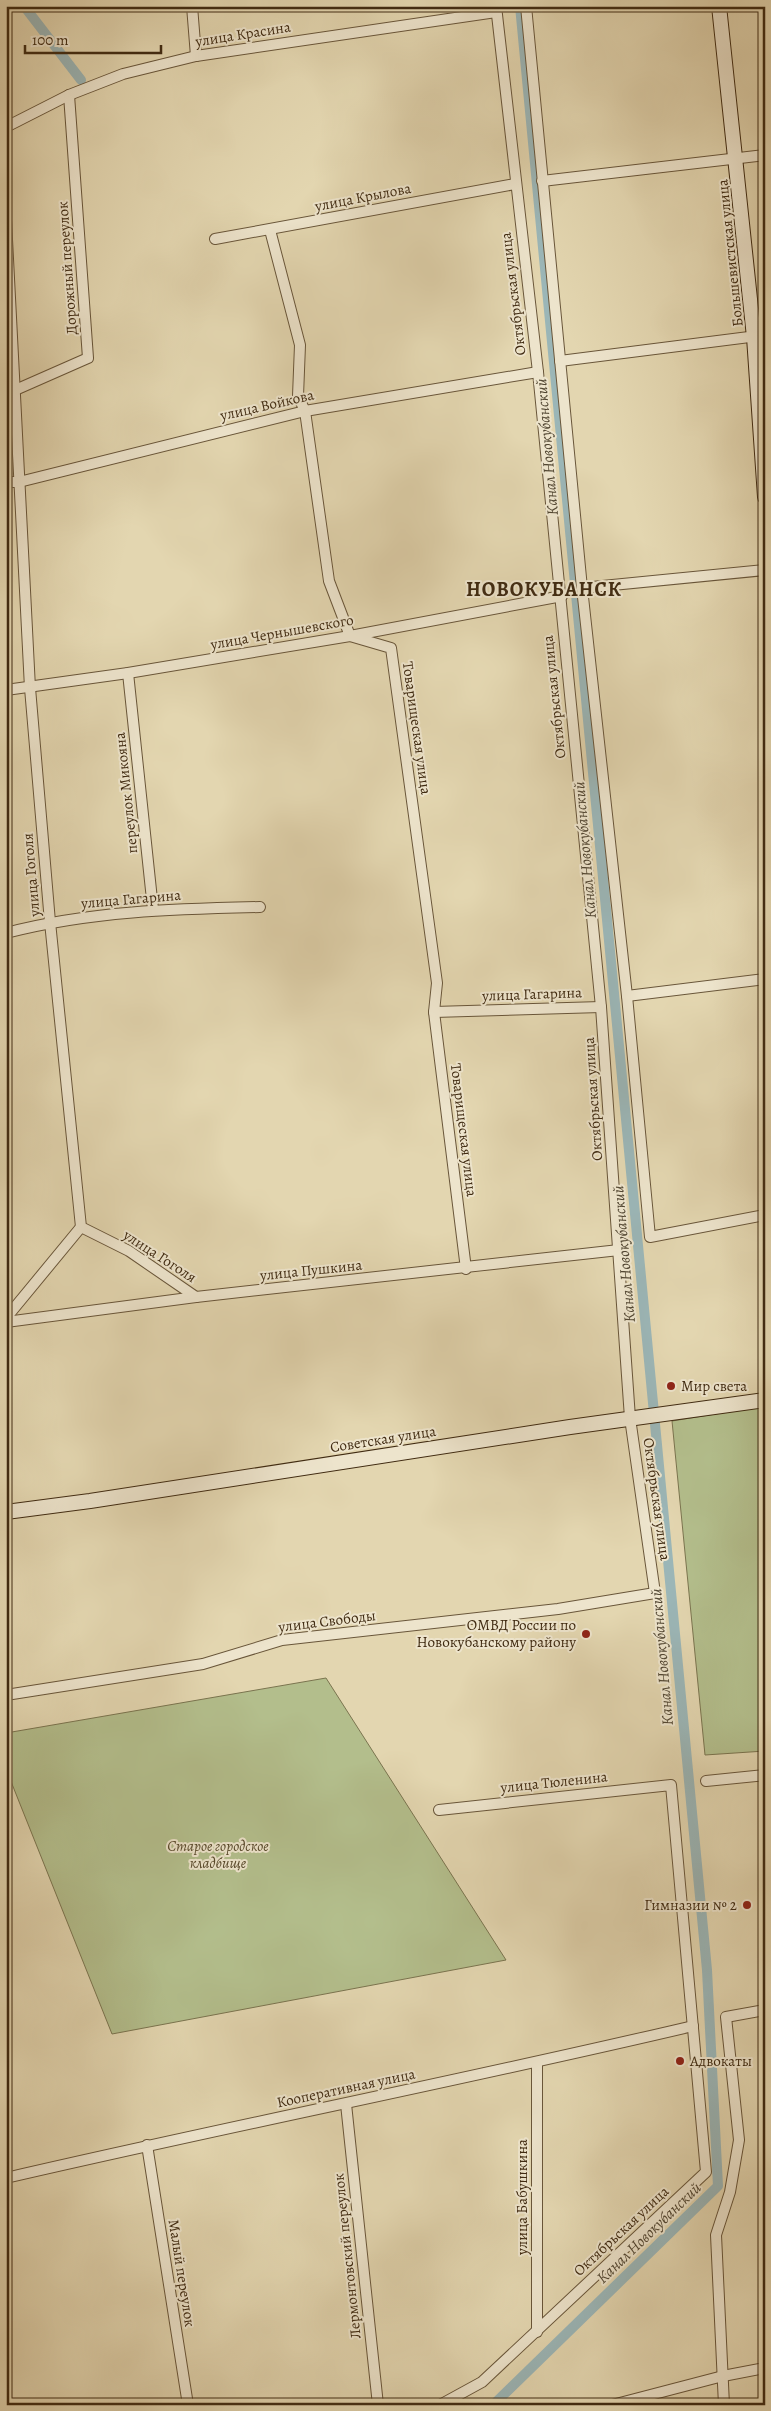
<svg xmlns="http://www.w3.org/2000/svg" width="771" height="2411" font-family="Alegreya,serif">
	<rect width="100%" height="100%" fill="#e3d6b0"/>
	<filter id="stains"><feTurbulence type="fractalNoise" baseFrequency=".004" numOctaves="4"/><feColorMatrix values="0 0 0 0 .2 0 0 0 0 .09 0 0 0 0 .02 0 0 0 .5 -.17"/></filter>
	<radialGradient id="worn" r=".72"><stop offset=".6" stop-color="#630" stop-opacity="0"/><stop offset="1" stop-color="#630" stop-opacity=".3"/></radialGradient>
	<g fill="#b3be8c" stroke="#7a744f">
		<path d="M765,1406v345l-60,4 -33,-334z"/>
		<path d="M326,1678l180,282 -394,74 -106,-265v-36z"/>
	</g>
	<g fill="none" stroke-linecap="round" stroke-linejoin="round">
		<g stroke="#9bb6b7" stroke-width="10">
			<path d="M24,6l57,74"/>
			<path d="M493,2405l225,-219 -11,-216 -187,-1964"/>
		</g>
		<defs>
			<g id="street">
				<path d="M192,6l4,50"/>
				<path d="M526,6l56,582 45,408 23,241 115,-22"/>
				<path d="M6,127l63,-32 54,-21 73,-18 300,-44"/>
				<path d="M542,181l223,-26"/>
				<path d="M6,220l24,468 20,234 31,305 48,24 67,46"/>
				<path d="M270,230l30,115 -2,51 7,15 24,170 21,55 41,12 46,335 -3,29 32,257"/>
				<path d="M215,239l300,-55"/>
				<path d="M560,361l205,-26"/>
				<path d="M13,391l75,-33 -19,-263"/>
				<path d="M6,482h13l286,-71 233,-39"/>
				<path d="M582,588l183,-18"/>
				<path d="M128,673l25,236"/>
				<path d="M6,690l122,-17 222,-37 212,-40"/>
				<path d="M6,933c84,-22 168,-24 254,-26"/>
				<path d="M627,996l138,-17"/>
				<path d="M434,1012l167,-5"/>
				<path d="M6,1318l75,-91"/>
				<path d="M6,1322l190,-25 423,-47"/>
				<path d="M6,1695l197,-31 79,-24 276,-31 97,-16 -25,-175 -29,-411 -63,-635 -42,-366"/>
				<path d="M706,1781l59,-6"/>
				<path d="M439,1810l232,-25 35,387 -224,210 -42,23"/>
				<path d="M537,2063v269"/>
				<path d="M346,2104l32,301"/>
				<path d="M147,2145l41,260"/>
				<path d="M6,2178c228,-53 458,-98 687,-152"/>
				<path d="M612,2405l111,-29 42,-8"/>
				<path d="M724,2405l-8,-170 14,-43 9,-52 -13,-123 39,-7"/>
			</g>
			<g id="secondary">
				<path d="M719,6l35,331 11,160"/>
				<path d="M6,1512l84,-11 480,-74 195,-27"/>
			</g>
		</defs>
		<use href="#street" stroke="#69563a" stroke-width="12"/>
		<use href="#secondary" stroke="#402b12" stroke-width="16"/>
		<use href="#street" stroke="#ede4cc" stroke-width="10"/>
		<use href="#secondary" stroke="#ede4cc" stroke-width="14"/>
	</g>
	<g fill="#8f2418" stroke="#ede4cc" stroke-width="2">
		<circle cx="671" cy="1386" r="5"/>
		<circle cx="586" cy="1634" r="5"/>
		<circle cx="747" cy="1905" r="5"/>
		<circle cx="680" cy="2061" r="5"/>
	</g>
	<g text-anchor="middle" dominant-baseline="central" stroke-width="4" stroke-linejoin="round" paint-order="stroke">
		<g font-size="15" fill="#402b12" stroke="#ede4cc">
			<text transform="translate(243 34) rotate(-9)">улица Красина</text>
			<text transform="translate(363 197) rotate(-11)">улица Крылова</text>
			<text transform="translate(730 253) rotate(-96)">Большевистская улица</text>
			<text transform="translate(67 268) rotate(-94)">Дорожный переулок</text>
			<text transform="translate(513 294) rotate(-97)">Октябрьская улица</text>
			<text transform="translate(267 405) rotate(-13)">улица Войкова</text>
			<text transform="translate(282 632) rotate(-10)">улица Чернышевского</text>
			<text transform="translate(554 697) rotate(-96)">Октябрьская улица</text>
			<text transform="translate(417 728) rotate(82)">Товарищеская улица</text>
			<text transform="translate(126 793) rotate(-96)">переулок Микояна</text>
			<text transform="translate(31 875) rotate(-95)">улица Гоголя</text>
			<text transform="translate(131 899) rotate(-5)">улица Гагарина</text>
			<text transform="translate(532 994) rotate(-2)">улица Гагарина</text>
			<text transform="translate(593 1099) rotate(-94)">Октябрьская улица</text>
			<text transform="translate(464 1130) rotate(83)">Товарищеская улица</text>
			<text transform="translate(160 1256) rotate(33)">улица Гоголя</text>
			<text transform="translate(311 1270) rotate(-6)">улица Пушкина</text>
			<text transform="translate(383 1439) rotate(-9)">Советская улица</text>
			<text transform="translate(657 1499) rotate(82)">Октябрьская улица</text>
			<text transform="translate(327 1621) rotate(-7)">улица Свободы</text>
			<text transform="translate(554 1782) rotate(-6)">улица Тюленина</text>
			<text transform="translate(346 2088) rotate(-12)">Кооперативная улица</text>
			<text transform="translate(522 2197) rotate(-90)">улица Бабушкина</text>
			<text transform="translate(621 2231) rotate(-43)">Октябрьская улица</text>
			<text transform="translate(347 2256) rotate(-96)">Лермонтовский переулок</text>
			<text transform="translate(182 2273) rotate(81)">Малый переулок</text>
		</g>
		<g font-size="15" fill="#402b12" stroke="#ede4cc" text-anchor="start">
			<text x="681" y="1386">Мир света</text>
			<text x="576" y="1625" text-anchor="end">ОМВД России по<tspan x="576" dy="17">Новокубанскому району</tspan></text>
			<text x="737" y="1905" text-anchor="end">Гимназии № 2</text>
			<text x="690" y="2061">Адвокаты</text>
		</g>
		<g font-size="15" font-style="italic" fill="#57482a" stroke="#ede4cc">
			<text x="218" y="1846">Старое городское<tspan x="218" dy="17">кладбище</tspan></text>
		</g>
		<g font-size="16" font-style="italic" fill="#524733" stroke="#ede4cc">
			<text transform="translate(547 447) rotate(-95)">Канал Новокубанский</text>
			<text transform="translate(585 850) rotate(-95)">Канал Новокубанский</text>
			<text transform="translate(624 1254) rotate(-95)">Канал Новокубанский</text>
			<text transform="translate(662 1657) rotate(-95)">Канал Новокубанский</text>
			<text transform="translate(649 2233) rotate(-44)">Канал Новокубанский</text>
		</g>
		<g font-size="20" font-weight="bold" letter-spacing="1" fill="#402b12" stroke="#ede4cc">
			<text x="544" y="589">НОВОКУБАНСК</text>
		</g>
	</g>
	<rect width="771" height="2411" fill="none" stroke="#e3d6b0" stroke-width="25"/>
	<rect x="8" y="8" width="756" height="2396" fill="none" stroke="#402b12" stroke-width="2.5"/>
	<rect x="12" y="12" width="746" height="2386" fill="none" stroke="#402b12"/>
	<path d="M25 45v8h136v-8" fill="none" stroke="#402b12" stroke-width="2.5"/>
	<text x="32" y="45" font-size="15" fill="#402b12" stroke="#ede4cc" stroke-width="4" paint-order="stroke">100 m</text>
	<rect width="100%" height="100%" filter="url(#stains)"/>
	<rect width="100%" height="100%" fill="url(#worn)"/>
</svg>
